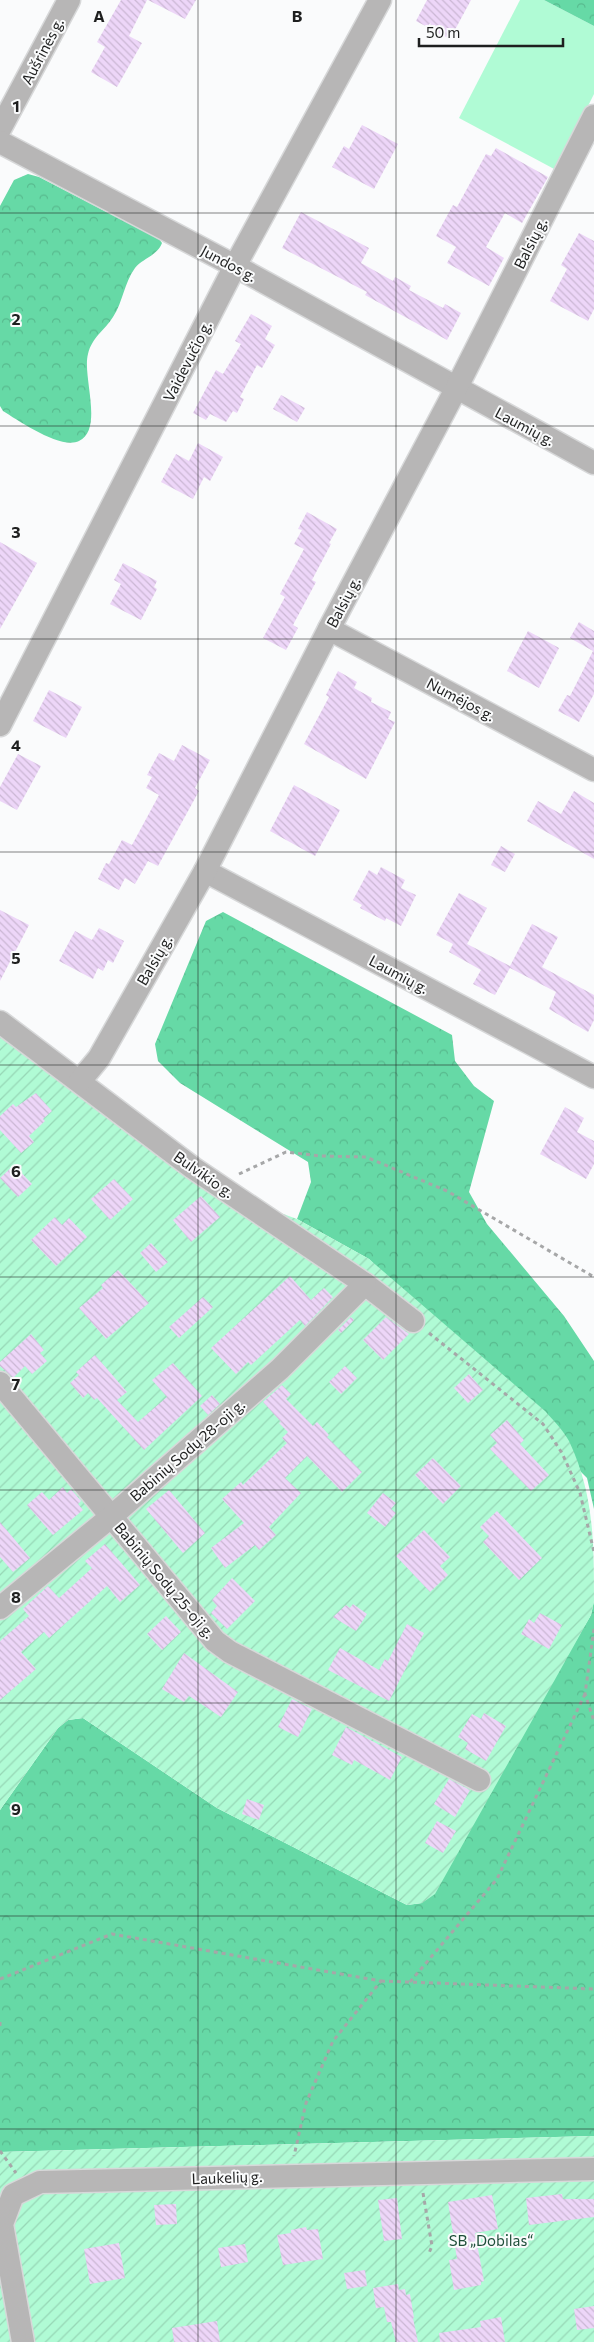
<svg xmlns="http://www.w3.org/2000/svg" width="594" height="2342" font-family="Commissioner,sans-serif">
	<defs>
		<pattern id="forest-crowns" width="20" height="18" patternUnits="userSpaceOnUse" patternTransform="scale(1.25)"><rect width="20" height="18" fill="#66d9a6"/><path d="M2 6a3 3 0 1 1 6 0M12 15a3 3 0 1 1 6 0" fill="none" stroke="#58ba8e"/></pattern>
		<pattern id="garden-furrows" width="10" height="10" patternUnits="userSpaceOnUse" patternTransform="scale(1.25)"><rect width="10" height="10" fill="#b0fbd5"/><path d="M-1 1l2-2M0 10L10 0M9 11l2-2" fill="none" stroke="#97d7b6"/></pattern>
		<pattern id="building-back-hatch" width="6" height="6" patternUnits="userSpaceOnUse" patternTransform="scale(1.25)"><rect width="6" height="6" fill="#edd6f8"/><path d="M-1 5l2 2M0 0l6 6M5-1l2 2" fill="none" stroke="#cbb7d4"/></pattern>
	</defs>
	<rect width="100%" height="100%" fill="#fafbfc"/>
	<path fill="#b0fbd5" d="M520,0h24l50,26v68l-38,76 -97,-52z"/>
	<g fill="url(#forest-crowns)">
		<path d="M544,0h50v26z"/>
		<path d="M28,174l11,3 120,62 3,4c-5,13 -19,15 -27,25 -11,15 -12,34 -22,49 -8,13 -21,20 -25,37 -6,22 16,75 -9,87 -18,9 -60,-20 -76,-30l-3,-5v-200l14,-26z"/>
		<path d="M223,912l229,123 3,26 19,25 20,15 -25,91 18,32 77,92 30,45v148l-7,-31 -218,-219 -72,-40 14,-37 -3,-20 -128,-79 -22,-22 -3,-17 51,-123z"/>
		<path d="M594,1601v535l-594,16v-342l58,-82 10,-8 15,-2 134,90 190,97 15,-2 169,-288z"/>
	</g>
	<g fill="url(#garden-furrows)">
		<path d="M0,1033l237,164 60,22 72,40 176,152c8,9 18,19 24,30 25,53 25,101 25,160l-3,14 -156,279 -13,9 -15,2 -190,-97 -134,-90 -15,2 -10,8 -58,82z"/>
		<path d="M594,2136v206h-594v-190z"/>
	</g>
	<g fill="url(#building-back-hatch)">
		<path d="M121,0h26l-18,36 13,7 -25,44 -26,-15 14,-25 -8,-5z"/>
		<path d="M148,0h48l-11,19z"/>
		<path d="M427,0h44l-21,39 -34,-18z"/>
		<path d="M362,125l36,19 -24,45 -42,-22 12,-21 5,3z"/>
		<path d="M496,148l52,29 -26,46 -17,-10 -19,34 18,11 -15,28 -42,-23 9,-16 -20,-11 17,-31 4,2 29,-53 5,2z"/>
		<path d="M301,212l68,36 -8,15 32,18 2,-4 16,9 -2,4 34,18 2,-4 16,9 -14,27 -82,-45 2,-3 -85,-44z"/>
		<path d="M579,233l15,8v68l-6,12 -38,-20 17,-32 -6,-4z"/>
		<path d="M251,314l21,12 -7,13 10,6 -13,23 -5,-3 -17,32 4,2 -7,14 -4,-2 -7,11 -16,-8 -4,6 -13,-7 23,-43 7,4 18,-30 -6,-3z"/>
		<path d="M281,395l24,13 -8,14 -24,-13z"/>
		<path d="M198,443l25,14 -13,24 -6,-4 -11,22 -32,-17 15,-28 13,7z"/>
		<path d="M307,512l30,17 -8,14 2,1 -19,36 4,2 -23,43 5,3 -12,22 -23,-12 22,-41 -5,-3 24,-45 -10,-5 8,-14 -4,-1z"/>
		<path d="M0,542l37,21 -37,66z"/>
		<path d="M123,563l34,18 -3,6 3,2 -16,31 -31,-16 11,-20 -7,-4z"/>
		<path d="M579,622l15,9v63l-15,28 -21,-11 9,-16 3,1 23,-45 -23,-13z"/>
		<path d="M528,631l31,17 -20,40 -32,-17z"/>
		<path d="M338,671l19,11 -3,6 18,10 -1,4 20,10 -3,7 7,3 -29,57 -62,-35 25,-47 -3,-2z"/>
		<path d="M49,690l33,17 -16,31 -33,-17z"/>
		<path d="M182,745l28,15 -15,28 4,3 -41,75 -10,-5 -13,23 -10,-6 -6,12 -21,-11 8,-16 3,1 13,-24 10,5 27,-50 -13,-7 6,-11 -5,-2 12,-22 15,8z"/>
		<path d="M18,754l23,12 -24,44 -17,-9v-14z"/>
		<path d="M294,785l46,25 -25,46 -45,-25z"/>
		<path d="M574,791l20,12v56l-67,-38 11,-20 23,13z"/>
		<path d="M501,846l14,8 -10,18 -14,-7z"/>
		<path d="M381,867l24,13 -4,8 15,7 -15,31 -15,-8 -1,3 -25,-13 2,-3 -9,-5 16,-30 8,5z"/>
		<path d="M459,893l28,15 -20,36 43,22 22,-42 26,13 -16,30 52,28v25l-6,12 -39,-23 7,-17 -46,-24 -15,27 -22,-11 8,-14 -32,-18 4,-8 -17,-9z"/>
		<path d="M0,910l29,15 -29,56z"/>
		<path d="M99,928l25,13 -11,22 -5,-3 -5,11 -5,-3 -5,11 -34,-18 16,-30 17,9z"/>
		<path d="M36,1093l16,18 -9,8 2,2 -16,15 5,6 -13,11 -21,-23v-14l13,-12 3,3z"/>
		<path d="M565,1107l19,11 -7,14 17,9v23l-8,15 -46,-25z"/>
		<path d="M14,1165l18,19 -14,13 -18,-19z"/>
		<path d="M114,1179l19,20 -23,21 -19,-21z"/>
		<path d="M201,1196l19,21 -29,25 -18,-22z"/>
		<path d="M55,1217l7,8 7,-7 18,19 -31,29 -25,-26z"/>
		<path d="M151,1243l17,19 -12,10 -16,-19z"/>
		<path d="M118,1270l31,33 -43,36 -27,-31 24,-20 -2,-3z"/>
		<path d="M290,1276l21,24 13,-12 9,9 -28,29 -5,-6 -49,45 -3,-3 -12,12 -25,-26z"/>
		<path d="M203,1297l10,10 -34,31 -10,-11z"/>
		<path d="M351,1317l3,3 -13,13 -3,-3z"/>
		<path d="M386,1317l23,17 -26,26 -20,-20z"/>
		<path d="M31,1334l13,16 -4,3 7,8 -15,13 -7,-8 -12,12 -13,-12v-4z"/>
		<path d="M95,1355l32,37 -10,8 21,22 29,-25 -15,-17 21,-17 29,33 -58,54 -47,-52 -3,2 -6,-7 -5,5 -13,-15 9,-8 -3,-3z"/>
		<path d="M345,1366l12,12 -16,16 -12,-12z"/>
		<path d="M469,1374l14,16 -15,13 -14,-15z"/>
		<path d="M282,1385l9,9 -5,5 27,27 4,-4 12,13 -2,2 35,35 -20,20 -35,-36 -22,22 16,15 -32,34 7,8 -17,15 -4,-5 -30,23 -14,-20 33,-25 -22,-24 19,-17 2,3 44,-42 -5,-5 6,-6 -9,-9 2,-1 -18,-20z"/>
		<path d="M212,1395l8,9 -12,11 -8,-9z"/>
		<path d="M507,1420l17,20 -4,4 29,31 -18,16 -41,-42 7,-6 -7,-8z"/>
		<path d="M433,1458l28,28 -18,18 -28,-29z"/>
		<path d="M63,1487l4,6 4,-4 10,12 -3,3 5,6 -30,25 -26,-30 15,-13 7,8z"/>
		<path d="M169,1490l36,43 -22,20 -37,-44z"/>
		<path d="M383,1493l13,10 -5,6 5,4 -11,14 -18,-14z"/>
		<path d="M497,1511l45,47 -23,22 -36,-38 6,-6 -9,-9z"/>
		<path d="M0,1522l30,36 -17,14 -13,-15z"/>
		<path d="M424,1530l26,27 -10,9 8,9 -18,17 -34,-36z"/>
		<path d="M105,1544l35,41 -20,17 -13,-16 -58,52 -5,-6 -23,20 15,17 -36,31v-59l29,-25 -6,-7 25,-23 11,12 33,-30 -7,-7z"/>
		<path d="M232,1578l23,23 -28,28 -16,-16 6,-7 -5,-6z"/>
		<path d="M353,1604l14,10 -11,17 -23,-14 13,-12 4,3z"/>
		<path d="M540,1613l22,12 -13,24 -28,-15 8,-15 5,4z"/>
		<path d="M166,1616l15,16 -19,18 -15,-16z"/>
		<path d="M407,1624l17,9 -35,68 -61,-31 12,-22 39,22 6,-11 3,2z"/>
		<path d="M184,1653l54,39 -17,25 -32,-21 -5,6 -22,-13z"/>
		<path d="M292,1699l20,10 -14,28 -20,-10z"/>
		<path d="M484,1713l22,13 -20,35 -21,-12 3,-6 -10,-6 14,-23 9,5z"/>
		<path d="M346,1727l56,30 -12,23 -36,-20 -2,5 -20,-10z"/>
		<path d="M449,1779l21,11 -15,27 -21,-13z"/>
		<path d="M247,1799l17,6 -5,15 -17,-6z"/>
		<path d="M437,1821l19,10 -13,22 -18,-10z"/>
		<path d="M562,2194l1,5h31v18l-65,8 -3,-27z"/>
		<path d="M492,2195l6,34 -23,4 9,48 -3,1v3l-27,5 -5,-30 8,-1 -9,-57z"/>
		<path d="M397,2198l5,41 -18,2 -6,-41z"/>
		<path d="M176,2204l1,20 -21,1 -2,-20z"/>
		<path d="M306,2227l1,3 11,-1 5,30 -40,6 -6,-30 14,-2v-3z"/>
		<path d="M119,2243l6,35 -35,6 -6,-35z"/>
		<path d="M245,2244l3,18 -27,5 -3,-19z"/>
		<path d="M365,2270l2,16 -20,3 -3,-16z"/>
		<path d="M398,2284l1,6 6,-1 1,6 4,-1 4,24h-1l5,24h-22l-5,-20h-4l-3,-15 -8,1 -3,-20z"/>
		<path d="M594,2306v22l-17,2 -3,-21z"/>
		<path d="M501,2317l4,25h-65l-1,-9 42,-6 -1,-6z"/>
		<path d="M217,2321l3,21h-46l-2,-14z"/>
	</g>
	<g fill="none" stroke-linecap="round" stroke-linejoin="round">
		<defs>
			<g id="minor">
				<path d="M0,129l69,-129"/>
				<path d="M0,142l235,124 359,197"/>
				<path d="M329,629l265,141"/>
				<path d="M0,725l235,-459 145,-266"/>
				<path d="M205,871l389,206"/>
				<path d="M0,1022l193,146 172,116 48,37"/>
				<path d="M80,1081l19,-23 106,-187 124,-242 127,-240 138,-273"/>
				<path d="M0,1383l215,258 15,11 249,128"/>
				<path d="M0,1608l112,-92 168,-147 85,-85"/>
				<path d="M23,2342l-21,-118 11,-29 27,-13 554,-13"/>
			</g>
		</defs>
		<use href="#minor" stroke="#d7d8d9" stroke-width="25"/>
		<g stroke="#a6a7a8" stroke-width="3" stroke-dasharray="4 4" stroke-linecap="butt">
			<path d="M239,1174l47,-22 35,4 45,1 81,34 147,86"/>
			<path d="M429,1333l114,91 19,29 18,40 14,59"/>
			<path d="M594,1629l-9,65 9,27"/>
			<path d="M0,1979l112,-45 269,47 -48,60 -27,62 -12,53"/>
			<path d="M381,1981l213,8"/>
			<path d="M410,1982l87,-103 88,-185"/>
			<path d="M0,2022v7"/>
			<path d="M0,2151l16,22"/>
			<path d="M423,2193l9,53 -3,7"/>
		</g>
		<use href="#minor" stroke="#b7b6b6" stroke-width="22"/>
	</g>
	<path fill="none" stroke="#1e1f1f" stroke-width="1" stroke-opacity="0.55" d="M198,0v2342M396,0v2342M0,213h594M0,426h594M0,639h594M0,852h594M0,1065h594M0,1277h594M0,1490h594M0,1703h594M0,1916h594M0,2129h594"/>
	<g text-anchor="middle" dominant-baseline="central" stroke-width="4" stroke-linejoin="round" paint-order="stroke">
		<g font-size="15" fill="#1e1f1f" stroke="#fafbfc">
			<text transform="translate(42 51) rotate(-62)">Aušrinės g.</text>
			<text transform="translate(530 243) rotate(-63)">Balsių g.</text>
			<text transform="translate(229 263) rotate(28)">Jundos g.</text>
			<text transform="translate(187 361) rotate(-63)">Vaidevučio g.</text>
			<text transform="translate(525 426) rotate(28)">Laumių g.</text>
			<text transform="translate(343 602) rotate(-62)">Balsių g.</text>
			<text transform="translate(461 699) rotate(28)">Numėjos g.</text>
			<text transform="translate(154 960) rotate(-60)">Balsių g.</text>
			<text transform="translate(399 974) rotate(28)">Laumių g.</text>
			<text transform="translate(204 1174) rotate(35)">Bulvikio g.</text>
			<text transform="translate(187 1450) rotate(-41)">Babinių Sodų 28-oji g.</text>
			<text transform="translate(165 1580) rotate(50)">Babinių Sodų 25-oji g.</text>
			<text transform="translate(227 2177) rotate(-2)">Laukelių g.</text>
		</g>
		<g font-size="15" fill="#1f4f3a" stroke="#fafbfc">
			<text x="491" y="2240">SB „Dobilas“</text>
		</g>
	</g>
	<g font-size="16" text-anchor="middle" font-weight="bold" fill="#1e1f1f" stroke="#fafbfc" stroke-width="4" stroke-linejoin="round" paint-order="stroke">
		<text x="99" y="22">A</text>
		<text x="297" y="22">B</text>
		<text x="16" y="112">1</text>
		<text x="16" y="325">2</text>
		<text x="16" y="538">3</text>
		<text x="16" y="751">4</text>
		<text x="16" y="964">5</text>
		<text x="16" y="1177">6</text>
		<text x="16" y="1390">7</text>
		<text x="16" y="1603">8</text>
		<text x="16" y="1815">9</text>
	</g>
	<path d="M419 38v8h144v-8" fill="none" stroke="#1e1f1f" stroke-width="2.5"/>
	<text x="426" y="38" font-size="15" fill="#1e1f1f" stroke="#fafbfc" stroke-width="4" paint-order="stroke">50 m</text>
</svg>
